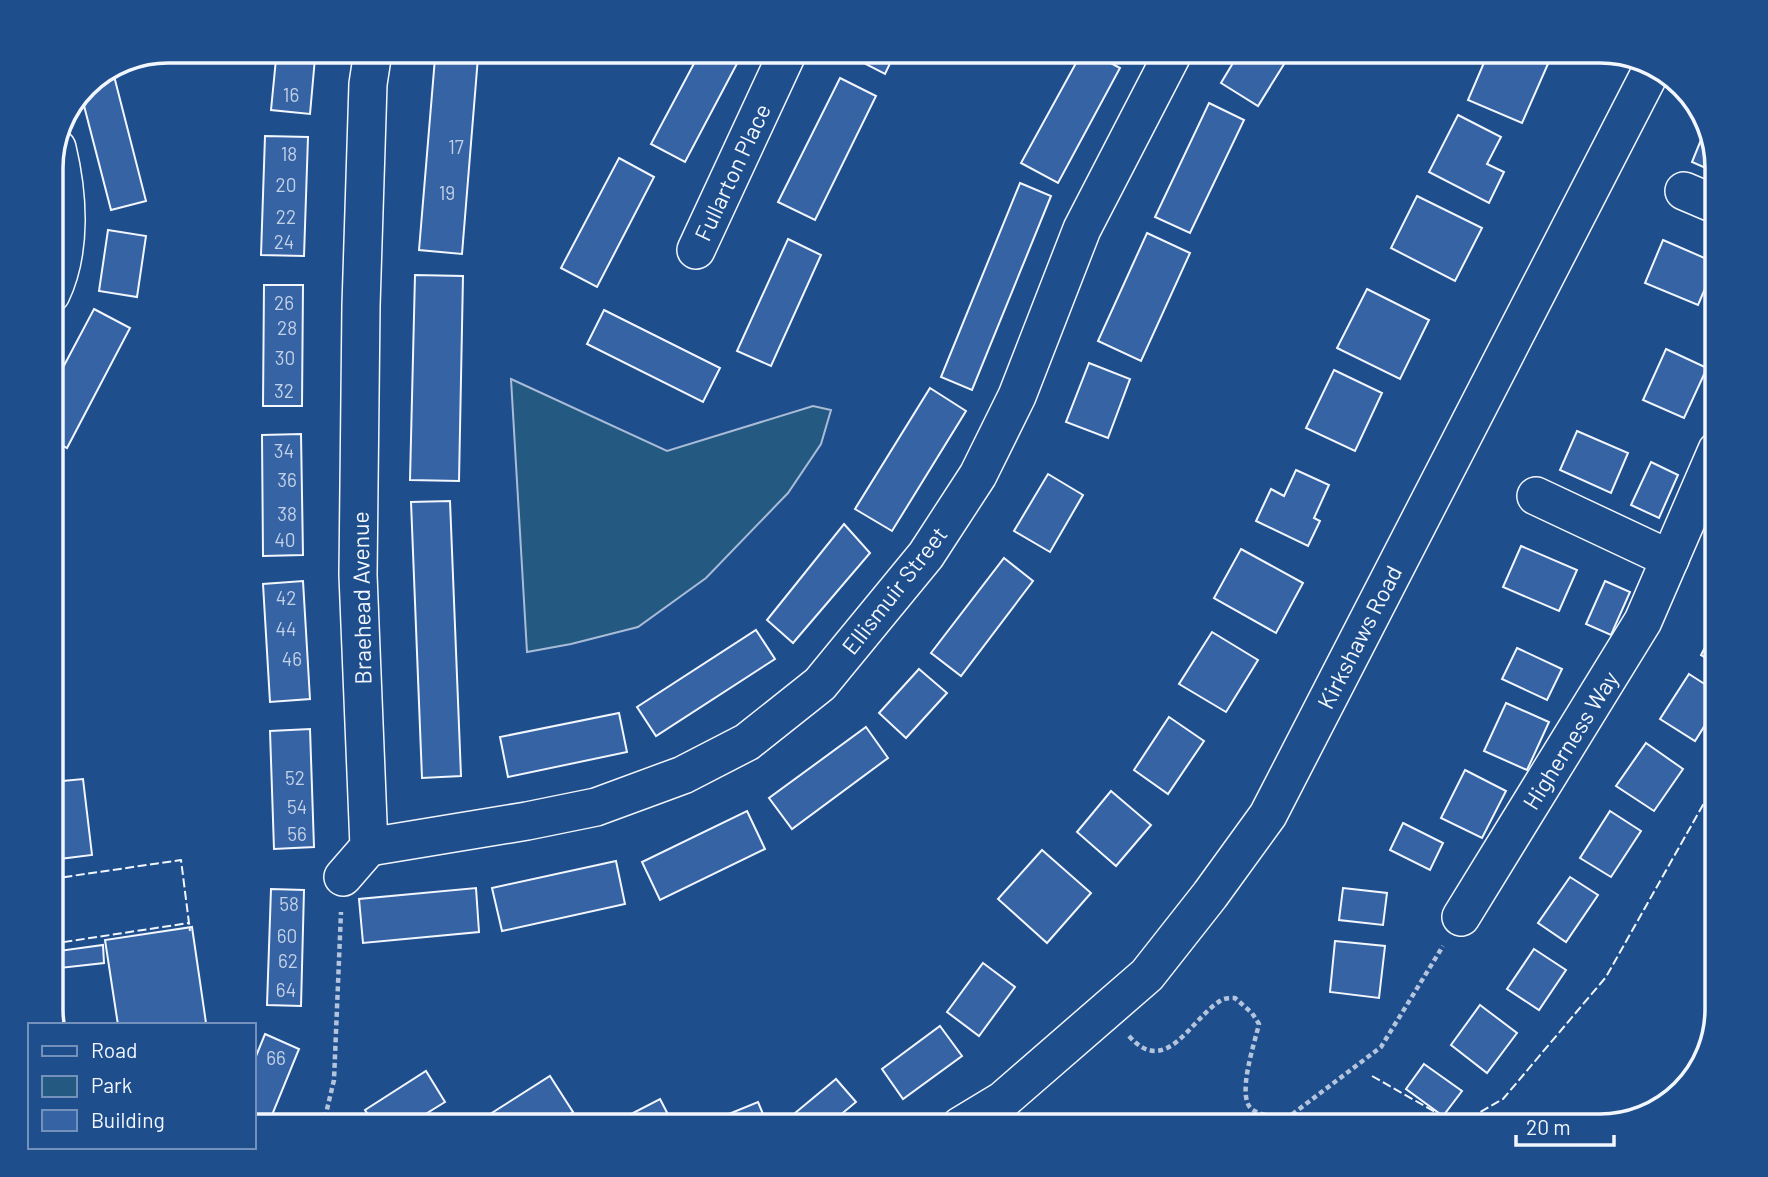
<svg xmlns="http://www.w3.org/2000/svg" width="1768" height="1177" font-family="Barlow,sans-serif">
	<rect width="100%" height="100%" fill="#1f4e8c"/>
	<path fill="#245a82" stroke="#a8bbd7" stroke-width="2" d="M511,379l156,72 146,-45 18,4 -10,34 -33,49 -82,85 -68,49 -67,17 -44,8z"/>
	<g fill="#3563a3" stroke="#f2f6ff" stroke-width="2">
		<path d="M1489,51h49l13,6 -29,66 -54,-23z"/>
		<path d="M1239,53h52l-33,53 -37,-23z"/>
		<path d="M1081,54h13l26,14 -62,115 -37,-20z"/>
		<path d="M852,55h42l-9,19 -33,-17z"/>
		<path d="M698,56h43l-56,106 -34,-18z"/>
		<path d="M478,57l-16,197 -43,-4 16,-192z"/>
		<path d="M315,58l-5,56 -39,-4 5,-51z"/>
		<path d="M113,72l33,129 -35,9 -30,-116 4,-9 16,-10z"/>
		<path d="M840,78l36,18 -61,124 -37,-18z"/>
		<path d="M1209,103l35,17 -54,113 -35,-16z"/>
		<path d="M1458,115l43,22 -14,27 17,8 -15,31 -60,-31z"/>
		<path d="M1707,125l10,43v5l-25,-11z"/>
		<path d="M265,136l43,1 -4,119 -43,-1z"/>
		<path d="M619,158l35,19 -57,110 -36,-19z"/>
		<path d="M1020,183l31,13 -79,194 -31,-13z"/>
		<path d="M1417,196l65,32 -27,53 -64,-33z"/>
		<path d="M108,230l38,6 -9,61 -38,-6z"/>
		<path d="M1147,233l43,20 -49,108 -43,-20z"/>
		<path d="M788,239l33,16 -50,111 -34,-15z"/>
		<path d="M1663,240l53,23 -18,42 -53,-22z"/>
		<path d="M415,275l48,1 -4,205 -49,-1z"/>
		<path d="M264,285h39l-1,121h-39z"/>
		<path d="M1367,289l62,31 -29,59 -63,-31z"/>
		<path d="M94,309l36,19 -63,120 -16,-9v-49z"/>
		<path d="M604,310l116,58 -17,34 -116,-58z"/>
		<path d="M1666,349l41,19 -23,50 -41,-18z"/>
		<path d="M1089,363l41,16 -22,59 -42,-16z"/>
		<path d="M1334,370l48,23 -27,58 -49,-23z"/>
		<path d="M930,388l36,23 -74,120 -37,-22z"/>
		<path d="M1577,431l51,22 -17,40 -51,-23z"/>
		<path d="M301,434l2,121 -40,1 -1,-121z"/>
		<path d="M1651,462l27,13 -19,43 -28,-13z"/>
		<path d="M51,464h5l-5,79z"/>
		<path d="M1296,470l33,15 -15,33 6,3 -12,25 -52,-25 15,-32 13,7z"/>
		<path d="M1048,474l35,21 -33,57 -36,-21z"/>
		<path d="M450,501l11,275 -39,2 -11,-276z"/>
		<path d="M844,524l26,29 -77,90 -26,-23z"/>
		<path d="M1521,546l56,24 -18,41 -56,-24z"/>
		<path d="M1241,549l62,34 -27,50 -62,-35z"/>
		<path d="M1004,558l29,23 -72,95 -30,-23z"/>
		<path d="M1717,579v31l-12,-5z"/>
		<path d="M303,581l7,118 -40,3 -7,-118z"/>
		<path d="M1605,581l25,11 -19,43 -25,-11z"/>
		<path d="M1716,626l1,1v37l-16,-9z"/>
		<path d="M756,630l19,29 -119,77 -19,-29z"/>
		<path d="M1212,632l46,28 -32,52 -47,-28z"/>
		<path d="M1517,648l45,21 -15,31 -45,-21z"/>
		<path d="M919,669l28,24 -41,45 -27,-25z"/>
		<path d="M1689,674l28,18v14l-22,35 -35,-22z"/>
		<path d="M51,681l9,74 -9,2z"/>
		<path d="M1506,703l43,19 -22,48 -43,-19z"/>
		<path d="M619,713l8,39 -119,25 -8,-40z"/>
		<path d="M1169,717l35,24 -36,53 -34,-24z"/>
		<path d="M866,727l22,31 -96,71 -23,-31z"/>
		<path d="M310,729l4,118 -40,2 -4,-118z"/>
		<path d="M1646,743l37,26 -29,42 -38,-25z"/>
		<path d="M1465,770l41,21 -24,47 -41,-20z"/>
		<path d="M83,779l9,76 -41,5v-56h3l-2,-22z"/>
		<path d="M1111,791l40,34 -35,41 -39,-34z"/>
		<path d="M747,811l18,38 -105,51 -18,-38z"/>
		<path d="M1610,811l31,20 -30,46 -31,-19z"/>
		<path d="M1403,823l40,20 -13,27 -40,-20z"/>
		<path d="M1042,850l49,43 -44,50 -49,-44z"/>
		<path d="M616,861l9,43 -123,27 -10,-43z"/>
		<path d="M1570,877l28,18 -32,47 -28,-19z"/>
		<path d="M476,888l3,44 -116,11 -4,-44z"/>
		<path d="M1343,888l44,5 -4,32 -44,-5z"/>
		<path d="M271,889l33,1 -3,116 -34,-1z"/>
		<path d="M192,927l14,96 -88,2 -13,-85z"/>
		<path d="M1335,941l50,5 -6,52 -49,-6z"/>
		<path d="M103,945l1,18 -53,6v-17z"/>
		<path d="M1534,949l32,21 -27,40 -32,-21z"/>
		<path d="M983,963l32,24 -36,49 -32,-24z"/>
		<path d="M1480,1005l37,28 -30,40 -36,-28z"/>
		<path d="M940,1026l22,30 -59,43 -21,-30z"/>
		<path d="M265,1034l34,15 -29,71 -16,-7v-52z"/>
		<path d="M1424,1064l38,27 -19,25 -37,-27z"/>
		<path d="M426,1071l19,31 -39,24h-31l-10,-16z"/>
		<path d="M550,1076l23,36 -23,14h-57l-6,-10z"/>
		<path d="M836,1079l20,23 -29,24h-31l-7,-8z"/>
		<path d="M660,1099l14,27h-66z"/>
		<path d="M758,1102l10,24h-66v-1z"/>
	</g>
	<g fill="none" stroke-linecap="round" stroke-linejoin="round">
		<defs>
			<g id="minor">
				<path d="M1684,191l33,14"/>
				<path d="M696,250l90,-194"/>
				<path d="M51,294c21,-44 17,-100 6,-146"/>
				<path d="M1536,496l134,63"/>
				<path d="M369,847l158,-26 69,-14 87,-32 64,-33 73,-58 106,-129 52,-80 39,-79 65,-167 91,-176"/>
				<path d="M343,877l26,-30 -11,-272 3,-269 7,-222 4,-26"/>
				<path d="M1461,917l182,-296 74,-171"/>
				<path d="M960,1126l43,-26 144,-125 63,-80 58,-80 385,-748"/>
			</g>
		</defs>
		<use href="#minor" stroke="#f2f6ff" stroke-width="40"/>
		<g stroke="#b3c4dc" stroke-width="4.5" stroke-dasharray="5 3.5" stroke-linecap="butt">
			<path d="M1588,51l28,10"/>
			<path d="M1129,1036c37,42 61,-16 91,-35 4,-3 10,-3 15,-3l17,15 7,11c-4,18 -24,75 -6,86 9,6 23,7 33,9l95,-72 62,-101"/>
			<path d="M323,1126l11,-46 7,-168"/>
		</g>
		<use href="#minor" stroke="#1f4e8c" stroke-width="37"/>
		<g stroke="#f2f6ff" stroke-width="2" stroke-dasharray="9 3.5" stroke-linecap="butt">
			<path d="M51,879l130,-19 9,71"/>
			<path d="M51,944l138,-21"/>
			<path d="M1372,1076l86,49 45,-26 103,-122 111,-197"/>
		</g>
	</g>
	<g text-anchor="middle" dominant-baseline="central" stroke-width="5" stroke-linejoin="round" paint-order="stroke">
		<g font-size="19" fill="#c3d1e8">
			<text x="291" y="94">16</text>
			<text x="456" y="146">17</text>
			<text x="289" y="153">18</text>
			<text x="286" y="184">20</text>
			<text x="447" y="192">19</text>
			<text x="286" y="216">22</text>
			<text x="284" y="241">24</text>
			<text x="284" y="302">26</text>
			<text x="287" y="327">28</text>
			<text x="285" y="357">30</text>
			<text x="284" y="390">32</text>
			<text x="284" y="450">34</text>
			<text x="287" y="479">36</text>
			<text x="287" y="513">38</text>
			<text x="285" y="539">40</text>
			<text x="286" y="597">42</text>
			<text x="286" y="628">44</text>
			<text x="292" y="658">46</text>
			<text x="295" y="777">52</text>
			<text x="297" y="806">54</text>
			<text x="297" y="833">56</text>
			<text x="289" y="903">58</text>
			<text x="287" y="935">60</text>
			<text x="288" y="960">62</text>
			<text x="286" y="989">64</text>
			<text x="276" y="1057">66</text>
		</g>
		<g font-size="23" fill="#f2f6ff" stroke="#1f4e8c">
			<text transform="translate(732 172) rotate(-65)">Fullarton Place</text>
			<text transform="translate(894 590) rotate(-52)">Ellismuir Street</text>
			<text transform="translate(361 598) rotate(-91)">Braehead Avenue</text>
			<text transform="translate(1359 637) rotate(-63)">Kirkshaws Road</text>
			<text transform="translate(1570 740) rotate(-58)">Higherness Way</text>
		</g>
	</g>
	<path d="M0 0H1768V1177H0ZM168 63H1600A105 105 0 0 1 1705 168V1009A105 105 0 0 1 1600 1114H168A105 105 0 0 1 63 1009V168A105 105 0 0 1 168 63Z" fill="#1f4e8c" fill-rule="evenodd"/>
	<path fill="none" stroke="#f2f6ff" stroke-width="3.5" d="M168 63H1600A105 105 0 0 1 1705 168V1009A105 105 0 0 1 1600 1114H168A105 105 0 0 1 63 1009V168A105 105 0 0 1 168 63Z"/>
	<rect x="28" y="1023" width="228" height="126" fill="#1f4e8c" stroke="#7391ba" stroke-width="2"/>
	<rect x="42" y="1046" width="35" height="10" fill="#1f4e8c" stroke="#7391ba" stroke-width="2"/>
	<text x="91" y="1058" font-size="21" fill="#f2f6ff">Road</text>
	<rect x="42" y="1076" width="35" height="21" fill="#245a82" stroke="#7391ba" stroke-width="2"/>
	<text x="91" y="1093" font-size="21" fill="#f2f6ff">Park</text>
	<rect x="42" y="1110" width="35" height="21" fill="#3563a3" stroke="#7391ba" stroke-width="2"/>
	<text x="91" y="1128" font-size="21" fill="#f2f6ff">Building</text>
	<path d="M1516 1135v10h98v-10" fill="none" stroke="#f2f6ff" stroke-width="3.5"/>
	<text x="1526" y="1135" font-size="21" fill="#f2f6ff" stroke="#1f4e8c" stroke-width="5" paint-order="stroke">20 m</text>
</svg>
